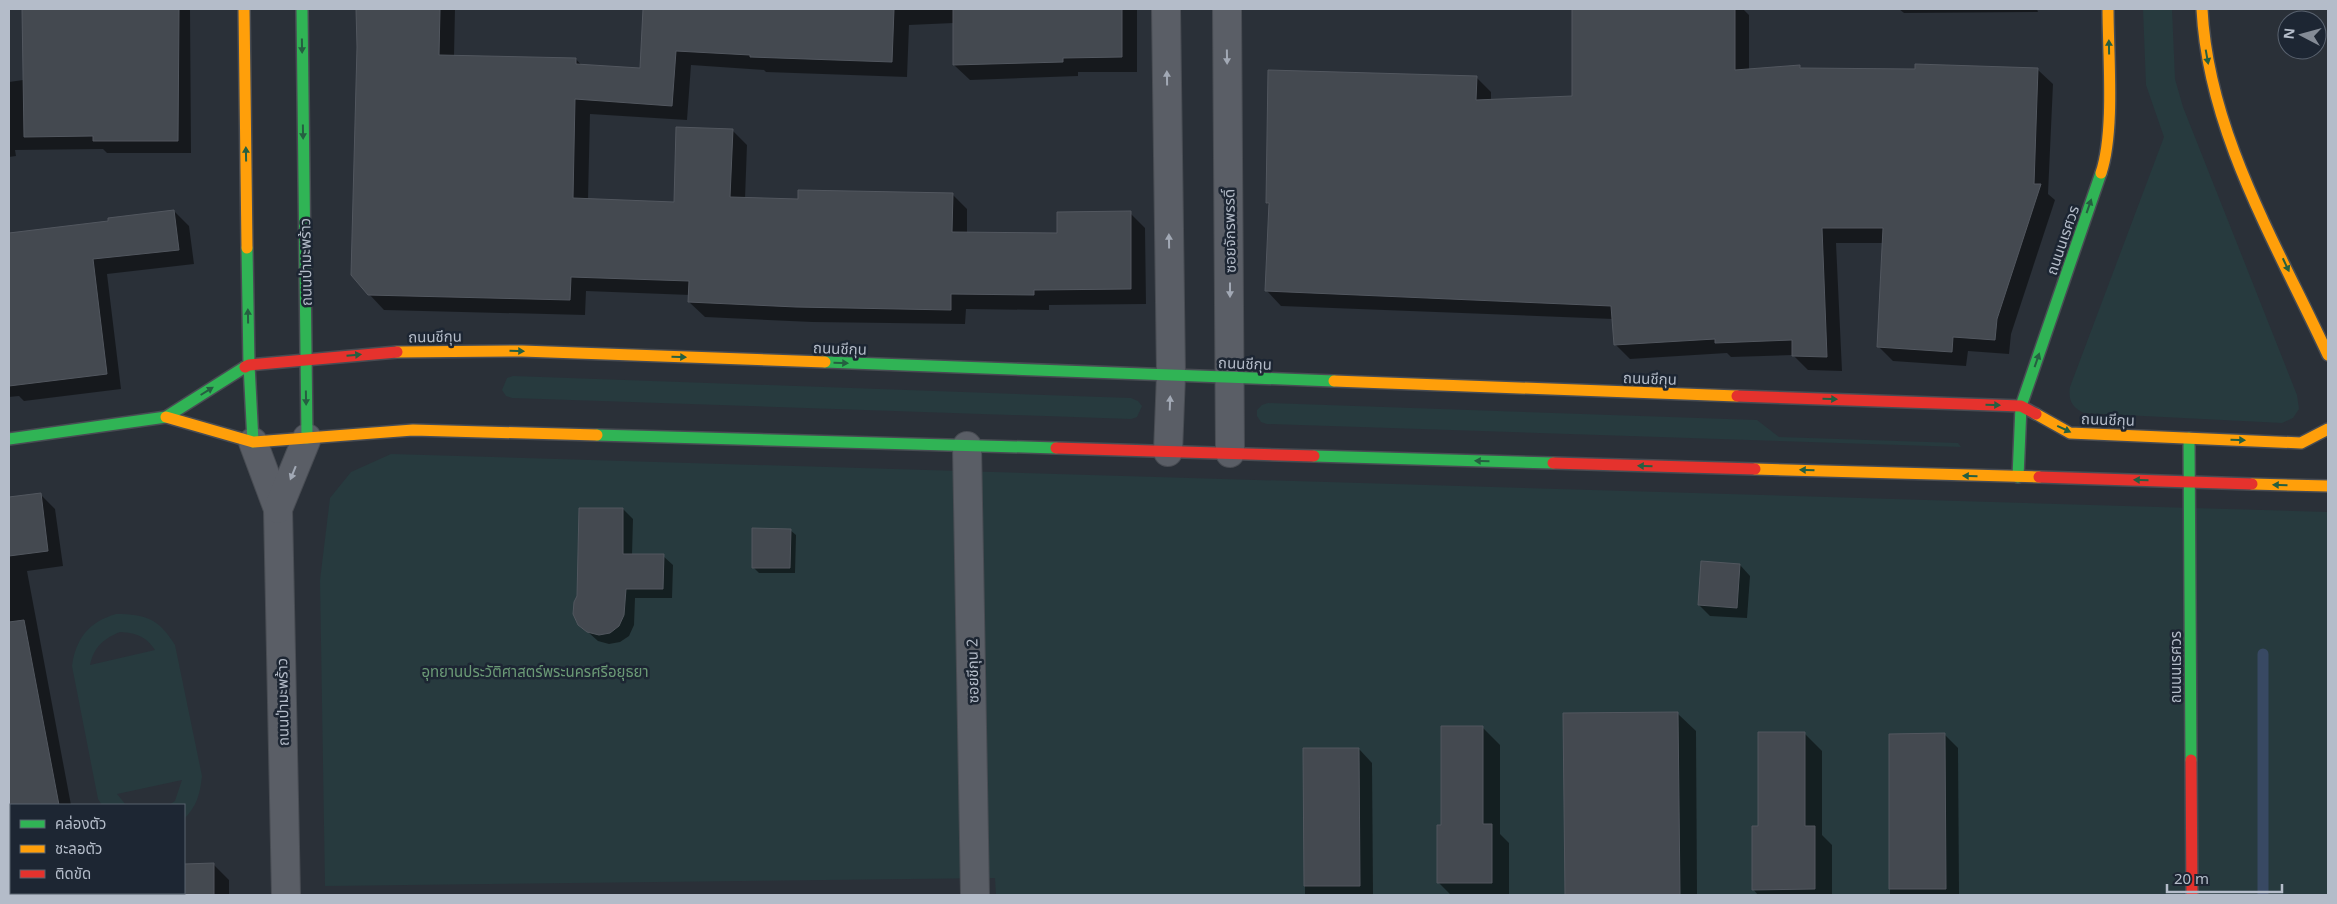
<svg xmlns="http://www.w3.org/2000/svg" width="2337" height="904" font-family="'Noto Sans','Noto Sans Thai',sans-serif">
	<rect width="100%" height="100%" fill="#2a3038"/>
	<g fill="#273a3e" fill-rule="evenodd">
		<path d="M2143,9h29l3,70 8,28 114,288 2,14 -6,9 -11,5 -198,-10c-12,-6 -16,-13 -14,-26l94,-250 -18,-52z"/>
		<path d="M513,376l618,22 7,3 4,5 -5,11 -6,2 -619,-21 -6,-2 -4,-6 5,-12z"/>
		<path d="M1268,403l489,17 22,17 179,6 3,4 -694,-23 -6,-2 -4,-6v-6l5,-5z"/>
		<path d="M391,454l1937,58v383h-1332l-1,-17 -670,8 -5,-306 10,-82 21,-26z"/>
		<path d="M116,614c30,0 43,5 59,31l27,131c-2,18 -5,30 -18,43v-14h-15l6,-4 7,-21 -65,14 9,11h-24l-4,-6 -26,-133c4,-28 17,-44 44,-52zM120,632c16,1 26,4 35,18l-65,15c4,-18 13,-26 30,-33z"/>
	</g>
	<g fill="#0007">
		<path d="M24,9h166l1,144h-84l-4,-4 -88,1 1,6 -7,1v-75l14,-2z"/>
		<path d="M358,9h97l-1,47 122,3 6,7 59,3 3,-60 109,2v-2h384v63h-59v4l-108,4 -16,-15v-42l-45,2 -2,52 -141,-5 -2,-2 -73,-5 -4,55 -97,-6 -2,86 88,3 56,-73 15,15 -2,54 54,2 153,-7 15,15v25l91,1 72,-22 15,15 1,76 -97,1v5l-83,-1 -1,15 -153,-2 -107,-5 -16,-15 1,-7 -104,-4 -1,24 -201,-5 -15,-16z"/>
		<path d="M1574,9h169l6,6v55l50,-4 3,3 236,1 15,14 -5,110 7,6 -44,134 -2,20 -41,-3 -2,15 -73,-5 -15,-15 5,-103h-47l6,128 -34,-1 -15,-15 -62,2 -4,-4 -97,6 -15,-15 -2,-25 -332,-13 -14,-15 3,-85 -3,-3 209,-126 15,15v9l82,-4z"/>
		<path d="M1899,9h138l1,3 -134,1z"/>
		<path d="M174,211l15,15 5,38 -87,10 14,115 -97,12 -5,-5 -10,1v-163l101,-12z"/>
		<path d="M40,494l15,15 8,57 -36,5 44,234h-60v88h76v2h-78v-397z"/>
		<path d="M623,509l10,10 -1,36 31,1 10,9 -1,33h-37l-1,27 -5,11 -9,6 -11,2 -11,-3 -19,-17z"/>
		<path d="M790,530l6,5 -1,38h-36l-6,-6z"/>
		<path d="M1740,565l10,11 -3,42 -37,-2 -11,-11z"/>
		<path d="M1678,714l18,17 1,164h-131l-1,-180z"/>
		<path d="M1482,727l18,18v89l9,9v52h-58l-13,-13 4,-56z"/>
		<path d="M1804,733l18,18v84l10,10v50h-74l-5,-6 6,-62z"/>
		<path d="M1891,735h54l13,13 1,147h-69z"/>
		<path d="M1305,749h54l13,14 1,132h-68z"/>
		<path d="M184,865h30l15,15v15h-80l9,-2h26z"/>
	</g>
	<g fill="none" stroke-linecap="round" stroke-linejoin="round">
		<path stroke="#384963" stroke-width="11" d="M2263,654v241"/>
	</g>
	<g fill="#444950" stroke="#52575f">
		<path d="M22,9h157l-1,132h-85v-5l-69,1z"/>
		<path d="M356,9h84l-1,46 137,3v6l64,4 3,-59h251l-2,53 -142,-5v-2l-74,-4 -4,55 -97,-7 -2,99 101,4 2,-75 57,2 -3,68 68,2v-9l155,3 -1,39 105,1v-21l74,-1v78l-97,1v5l-83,-1v16l-155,-3 -108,-5 1,-21 -118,-4 -1,23 -202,-5 -17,-20 6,-228z"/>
		<path d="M953,9h169v48l-59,1v4l-110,3z"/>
		<path d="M1572,9h163v61l65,-5v3l115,1v-5l123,4 -4,116h7l-44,135 -2,21 -42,-3 -1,15 -75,-5 6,-119h-61l5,129 -35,-1v-16l-77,3v-4l-101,6 -3,-39 -346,-15 4,-88h-3l2,-133 209,6 -1,24 96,-4z"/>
		<path d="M174,210l5,40 -86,9 14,115 -98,12v-153l99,-12v-3z"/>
		<path d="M41,493l7,58 -39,5v-59z"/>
		<path d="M579,508h44v46h41l-1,35h-37l-2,26 -5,11 -9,7 -11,2 -12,-3 -9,-7 -5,-11 1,-12 3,-6z"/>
		<path d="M752,528l39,1 -1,39h-38z"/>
		<path d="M1701,561l39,3 -3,44 -39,-3z"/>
		<path d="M24,620l35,185h-50v-183z"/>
		<path d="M1678,712l2,183h-115l-2,-182z"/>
		<path d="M1441,726h42v98h9v59h-55v-58h4z"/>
		<path d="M1758,732h47v94h10v63l-63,1v-64h6z"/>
		<path d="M1945,733l1,156h-57v-155z"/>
		<path d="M1303,748h56l1,138h-56z"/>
		<path d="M214,863v32h-30v-31z"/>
	</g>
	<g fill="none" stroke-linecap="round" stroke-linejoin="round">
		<defs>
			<g id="street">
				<path d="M1166,9l5,366 -3,77"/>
				<path d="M1227,9l3,444"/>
				<path d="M253,442l25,67 8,386"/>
				<path d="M967,446l8,449"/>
				<path d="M278,509l29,-71"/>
			</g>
			<g id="fast">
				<path d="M302,9l5,429"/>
				<path d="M247,248l2,117 4,77"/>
				<path d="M825,362l509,19"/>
				<path d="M597,435l459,13"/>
				<path d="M2189,438l2,322"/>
				<path d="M9,439l157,-22 79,-50"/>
				<path d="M1314,456l239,7"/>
				<path d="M2018,477l3,-71 80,-233"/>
			</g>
			<g id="slow">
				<path d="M244,9l3,239"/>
				<path d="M2202,9c6,123 75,236 126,346"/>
				<path d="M2101,173c14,-42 7,-118 7,-164"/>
				<path d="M397,352l125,-1 303,11"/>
				<path d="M1334,381l403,15"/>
				<path d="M2036,414l34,19 231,10 27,-14"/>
				<path d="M166,417l87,25 160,-12 184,5"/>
				<path d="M1755,469l284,8"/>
				<path d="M2252,484l76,2"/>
			</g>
			<g id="jam">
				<path d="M245,367l4,-2 148,-13"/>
				<path d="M1737,396l284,10 15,8"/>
				<path d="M1056,448l258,8"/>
				<path d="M1553,463l202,6"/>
				<path d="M2039,477l213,7"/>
				<path d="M2191,760l1,135"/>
			</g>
		</defs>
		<use href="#street" stroke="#484c53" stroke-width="30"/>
		<use href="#fast" stroke="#484c53" stroke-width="14"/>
		<use href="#slow" stroke="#484c53" stroke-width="14"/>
		<use href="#jam" stroke="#484c53" stroke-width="14"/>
		<use href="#street" stroke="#5a5e66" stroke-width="28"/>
		<use href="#fast" stroke="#30b455" stroke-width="11"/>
		<use href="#slow" stroke="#ff9f0a" stroke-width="11"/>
		<use href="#jam" stroke="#e5322d" stroke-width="11"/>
	</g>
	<defs><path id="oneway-solid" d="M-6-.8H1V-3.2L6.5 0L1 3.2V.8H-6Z" transform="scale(1.25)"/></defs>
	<g fill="#255f41">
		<use href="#oneway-solid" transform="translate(302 46) rotate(89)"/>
		<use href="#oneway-solid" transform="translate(2109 47) rotate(-91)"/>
		<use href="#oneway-solid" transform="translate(2207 57) rotate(80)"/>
		<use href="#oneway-solid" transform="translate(303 132) rotate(89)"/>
		<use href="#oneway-solid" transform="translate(246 154) rotate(-91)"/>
		<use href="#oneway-solid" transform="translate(2089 206) rotate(-71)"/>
		<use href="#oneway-solid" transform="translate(2286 265) rotate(65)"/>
		<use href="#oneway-solid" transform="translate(248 316) rotate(-91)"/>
		<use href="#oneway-solid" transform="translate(517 351) rotate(1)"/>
		<use href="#oneway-solid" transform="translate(354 355) rotate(-5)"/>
		<use href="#oneway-solid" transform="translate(679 357) rotate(2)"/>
		<use href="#oneway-solid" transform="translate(2037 360) rotate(-71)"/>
		<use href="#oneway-solid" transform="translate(841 363) rotate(2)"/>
		<use href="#oneway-solid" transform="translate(207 391) rotate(-32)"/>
		<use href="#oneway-solid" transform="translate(306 398) rotate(89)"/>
		<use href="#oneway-solid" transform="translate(1830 399) rotate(2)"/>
		<use href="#oneway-solid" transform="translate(1993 405) rotate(2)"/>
		<use href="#oneway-solid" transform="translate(2064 429) rotate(25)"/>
		<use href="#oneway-solid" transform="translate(2238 440) rotate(2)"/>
		<use href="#oneway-solid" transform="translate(1482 461) rotate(-178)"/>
		<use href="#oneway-solid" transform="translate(1645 466) rotate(-178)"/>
		<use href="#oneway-solid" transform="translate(1807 470) rotate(-178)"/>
		<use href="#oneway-solid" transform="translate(1970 476) rotate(-178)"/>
		<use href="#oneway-solid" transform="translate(2141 480) rotate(-178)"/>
		<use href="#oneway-solid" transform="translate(2280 485) rotate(-178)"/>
	</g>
	<g fill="#a2a9b5">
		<use href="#oneway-solid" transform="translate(1227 57) rotate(89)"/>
		<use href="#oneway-solid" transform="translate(1167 78) rotate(-91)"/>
		<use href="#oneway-solid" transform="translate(1169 241) rotate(-91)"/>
		<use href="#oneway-solid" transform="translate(1230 290) rotate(90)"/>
		<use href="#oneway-solid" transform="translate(1170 403) rotate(-88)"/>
		<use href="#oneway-solid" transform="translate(293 473) rotate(112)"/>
	</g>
	<g text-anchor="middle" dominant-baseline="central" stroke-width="5" stroke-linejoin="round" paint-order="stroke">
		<g font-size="15" fill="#b4bcc9" stroke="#1d2633">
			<text transform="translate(1229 231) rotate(-91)">ซอยจักรพรรดิ์</text>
			<text transform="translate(2062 240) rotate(-71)">ถนนนเรศวร</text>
			<text transform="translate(305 262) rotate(-91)">ถนนป่ามะพร้าว</text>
			<text transform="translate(435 336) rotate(-1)">ถนนชีกุน</text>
			<text transform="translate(840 348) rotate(2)">ถนนชีกุน</text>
			<text transform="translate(1245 363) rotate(2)">ถนนชีกุน</text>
			<text transform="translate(1650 378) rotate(2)">ถนนชีกุน</text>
			<text transform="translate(2108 419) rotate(2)">ถนนชีกุน</text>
			<text transform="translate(2175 667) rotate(-90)">ถนนนเรศวร</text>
			<text transform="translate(972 671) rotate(-91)">ซอยชีกุน 2</text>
			<text transform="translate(282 702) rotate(-91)">ถนนป่ามะพร้าว</text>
		</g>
		<g font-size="15" fill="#6b9a76" stroke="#1d2633">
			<text x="535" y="671">อุทยานประวัติศาสตร์พระนครศรีอยุธยา</text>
		</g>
	</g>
	<rect width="2337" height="904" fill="none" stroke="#b4bcc9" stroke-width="20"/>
	<rect x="10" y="804" width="175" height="90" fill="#1d2633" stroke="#59626f"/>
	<rect x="20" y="820" width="25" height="8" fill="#30b455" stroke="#59626f"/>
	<text x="55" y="829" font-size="15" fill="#b4bcc9">คล่องตัว</text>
	<rect x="20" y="845" width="25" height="8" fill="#ff9f0a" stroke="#59626f"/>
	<text x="55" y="854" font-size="15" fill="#b4bcc9">ชะลอตัว</text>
	<rect x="20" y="870" width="25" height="8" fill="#e5322d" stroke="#59626f"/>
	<text x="55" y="879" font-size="15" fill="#b4bcc9">ติดขัด</text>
	<g transform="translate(2302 35) rotate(276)"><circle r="24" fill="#1d2633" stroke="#59626f"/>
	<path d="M0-4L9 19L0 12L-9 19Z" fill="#848b96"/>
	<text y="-8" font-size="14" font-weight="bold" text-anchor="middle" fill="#b4bcc9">N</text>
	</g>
	<path d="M2167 884v8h115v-8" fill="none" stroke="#b4bcc9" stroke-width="2.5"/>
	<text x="2174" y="884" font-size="15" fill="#b4bcc9" stroke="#1d2633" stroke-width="4" paint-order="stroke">20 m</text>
</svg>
